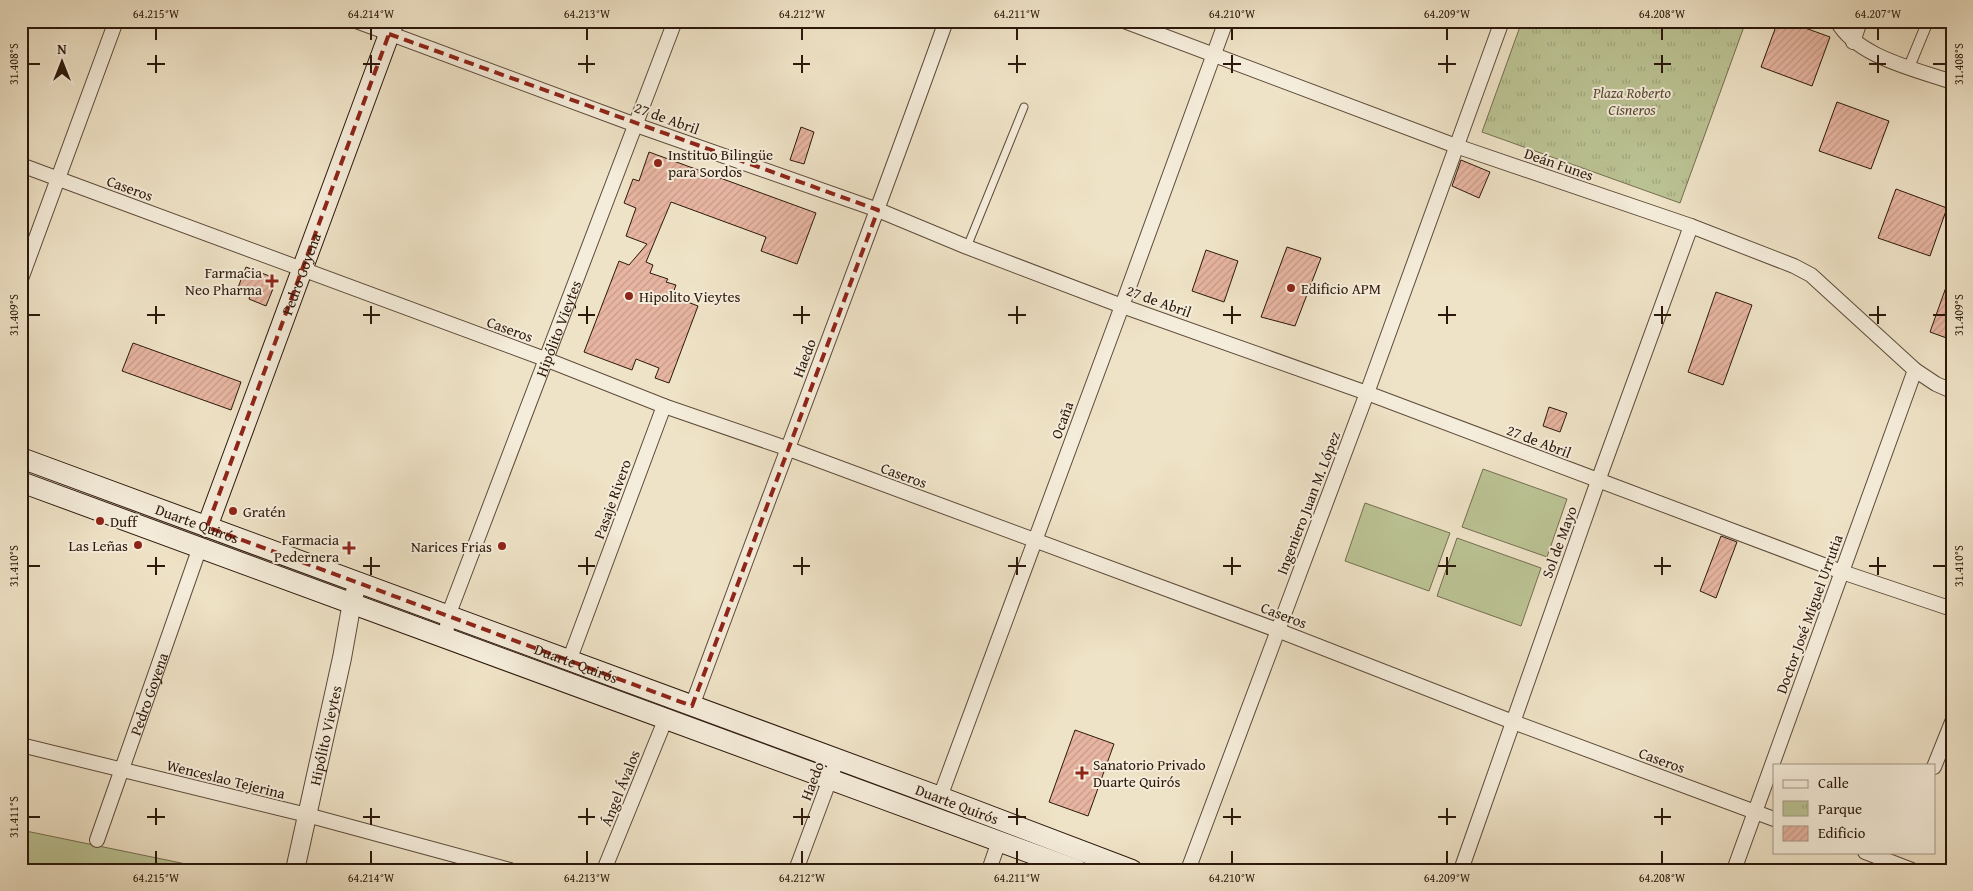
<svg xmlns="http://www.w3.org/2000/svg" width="1973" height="891" font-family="'Gentium Book Plus',serif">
	<defs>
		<pattern id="park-tufts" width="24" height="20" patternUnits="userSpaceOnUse" patternTransform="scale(1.25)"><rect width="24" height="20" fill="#bbc394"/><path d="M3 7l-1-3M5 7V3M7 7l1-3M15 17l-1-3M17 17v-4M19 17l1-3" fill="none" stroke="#a1a77e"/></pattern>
		<pattern id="building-hatch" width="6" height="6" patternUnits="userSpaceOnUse" patternTransform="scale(1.25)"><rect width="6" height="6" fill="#e7b5a1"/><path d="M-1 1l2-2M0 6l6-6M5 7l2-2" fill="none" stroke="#c69b89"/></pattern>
	</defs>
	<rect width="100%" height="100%" fill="#efe3c7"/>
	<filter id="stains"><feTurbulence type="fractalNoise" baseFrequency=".004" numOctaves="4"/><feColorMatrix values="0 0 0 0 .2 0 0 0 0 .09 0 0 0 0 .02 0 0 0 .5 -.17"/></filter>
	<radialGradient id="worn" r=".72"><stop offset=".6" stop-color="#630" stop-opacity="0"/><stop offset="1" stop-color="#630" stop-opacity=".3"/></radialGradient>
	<path fill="url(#park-tufts)" stroke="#746e50" d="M1522,21h224l-66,182 -198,-71z"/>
	<g fill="#bbc394" stroke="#746e50">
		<path d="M1483,469l84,30 -20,58 -85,-30z"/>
		<path d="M1365,503l85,30 -21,58 -84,-30z"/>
		<path d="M1457,538l84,30 -20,58 -84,-30z"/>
		<path d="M21,830l194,40h-194z"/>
	</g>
	<g fill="url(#building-hatch)" stroke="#2c180b">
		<path d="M1778,21h8l44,16 -18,49 -51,-19z"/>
		<path d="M1837,102l52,19 -18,48 -52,-18z"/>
		<path d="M801,127l13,5 -10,32 -14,-4z"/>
		<path d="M649,152l167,61 -19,51 -36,-13 5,-14 -95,-35 -25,60 7,3 -3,8 18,6 -2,3 10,3 -4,11 26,10 -29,77 -14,-5 4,-10 -23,-9 -4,11 -48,-18 35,-91 10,4 18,-21 -21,-8 10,-28 -12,-5 9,-24 6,2z"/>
		<path d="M1461,160l29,12 -11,26 -27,-12z"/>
		<path d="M1896,189l51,19 -17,48 -52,-18z"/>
		<path d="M1287,247l34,11 -26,68 -34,-9z"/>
		<path d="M1206,250l32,11 -14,41 -32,-11z"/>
		<path d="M246,267l31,12 -11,27 -17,-7 1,-4 -13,-5z"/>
		<path d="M1950,276l2,1v63l-22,-8z"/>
		<path d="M1716,292l36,13 -29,80 -35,-13z"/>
		<path d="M133,343l108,39 -10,28 -109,-39z"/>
		<path d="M1549,407l18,6 -7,19 -17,-6z"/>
		<path d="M1721,536l16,6 -21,56 -16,-7z"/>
		<path d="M1075,730l39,14 -26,72 -39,-14z"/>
	</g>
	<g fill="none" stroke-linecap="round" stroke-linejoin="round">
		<defs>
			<path id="service" d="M967,247l57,-140"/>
			<path id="pedestrian" d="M1909,67l19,-46"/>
			<g id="minor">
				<path d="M356,21l280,104 242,85 89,37 155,59 245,87 475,179 110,37"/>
				<path d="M1124,21l332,125 235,80 103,40 17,9 104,95 21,14 16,7"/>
				<path d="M1837,21c20,36 78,48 115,61"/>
				<path d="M1853,42l7,-21"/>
				<path d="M21,165l524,194 119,47 122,42 491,182 236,92 261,97"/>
				<path d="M21,279l95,-258"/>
				<path id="s1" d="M446,637l2,-21 227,-595"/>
				<path d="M569,661l95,-255"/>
				<path d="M692,706c84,-229 172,-456 254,-685"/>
				<path d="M21,745l286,70 203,55"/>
				<path d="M1934,767l18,-45"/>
				<path d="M940,797l182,-491 104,-285"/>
				<path id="s2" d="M97,840l103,-293"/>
				<path d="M1865,852l47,18"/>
				<path d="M604,870l62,-152"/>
				<path d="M796,870l41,-110"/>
				<path d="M989,870l10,-29"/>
				<path d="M1188,870l179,-477 135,-372"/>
				<path d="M1461,870l137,-389 93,-255"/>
				<path d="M1734,870l181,-500"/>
			</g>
			<g id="tertiary">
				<path id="s3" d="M295,870l47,-212 10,-56 6,-20"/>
			</g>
			<g id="secondary">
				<path id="s4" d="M21,458l919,339 192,73"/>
				<path d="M21,482l1056,388"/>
				<path id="s5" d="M207,527l187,-506"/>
			</g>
		</defs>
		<use href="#service" stroke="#5d4b3a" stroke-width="9"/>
		<use href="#pedestrian" stroke="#5d4b3a" stroke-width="12"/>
		<use href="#minor" stroke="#5d4b3a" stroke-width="16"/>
		<use href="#tertiary" stroke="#5d4b3a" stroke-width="20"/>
		<use href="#secondary" stroke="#2c180b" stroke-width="22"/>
		<use href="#service" stroke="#f5eddb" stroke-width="7"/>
		<use href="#pedestrian" stroke="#f5eddb" stroke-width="10"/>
		<use href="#minor" stroke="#f5eddb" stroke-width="14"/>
		<use href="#tertiary" stroke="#f5eddb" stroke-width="18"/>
		<use href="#secondary" stroke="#f5eddb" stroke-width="20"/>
	</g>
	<path fill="none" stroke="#8f2418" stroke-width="4" stroke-dasharray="10 6" stroke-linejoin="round" d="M389,34l489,176 -186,496 -485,-179z"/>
	<path fill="none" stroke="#2c180b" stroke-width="2" d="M156,28v12M371,28v12M587,28v12M802,28v12M1017,28v12M1232,28v12M1447,28v12M1662,28v12M1878,28v12M156,55v18M371,55v18M587,55v18M802,55v18M1017,55v18M1232,55v18M1447,55v18M1662,55v18M1878,55v18M28,64h12M147,64h18M363,64h17M578,64h17M793,64h17M1008,64h18M1223,64h18M1438,64h18M1654,64h17M1869,64h17M1933,64h13M156,306v18M371,306v18M587,306v18M802,306v18M1017,306v18M1232,306v18M1447,306v18M1662,306v18M1878,306v18M28,315h12M147,315h18M363,315h17M578,315h17M793,315h17M1008,315h18M1223,315h18M1438,315h18M1654,315h17M1869,315h17M1933,315h13M156,557v18M371,557v18M587,557v18M802,557v18M1017,557v18M1232,557v18M1447,557v18M1662,557v18M1878,557v18M28,566h12M147,566h18M363,566h17M578,566h17M793,566h17M1008,566h18M1223,566h18M1438,566h18M1654,566h17M1869,566h17M1933,566h13M156,808v17M371,808v17M587,808v17M802,808v17M1017,808v17M1232,808v17M1447,808v17M1662,808v17M28,817h12M147,817h18M363,817h17M578,817h17M793,817h17M1008,817h18M1223,817h18M1438,817h18M1654,817h17M156,851v13M371,851v13M587,851v13M802,851v13M1017,851v13M1232,851v13M1447,851v13M1662,851v13"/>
	<g fill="#8f2418" stroke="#f5eddb" stroke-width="2">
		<circle cx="658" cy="163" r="5"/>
		<path d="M269.5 273.5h5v5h5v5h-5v5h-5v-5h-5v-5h5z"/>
		<circle cx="1291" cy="288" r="5"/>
		<circle cx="629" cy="296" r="5"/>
		<circle cx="233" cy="511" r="5"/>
		<circle cx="100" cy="521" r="5"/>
		<circle cx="138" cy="545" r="5"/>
		<circle cx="502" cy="546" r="5"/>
		<path d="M346.5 540.5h5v5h5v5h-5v5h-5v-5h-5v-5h5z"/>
		<path d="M1079.5 765.5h5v5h5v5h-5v5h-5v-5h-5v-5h5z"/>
	</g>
	<g text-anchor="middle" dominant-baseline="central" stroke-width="4" stroke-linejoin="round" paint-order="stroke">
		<g font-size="15" font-style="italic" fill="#574b34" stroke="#f5eddb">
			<text x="1632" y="92">Plaza Roberto<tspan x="1632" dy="17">Cisneros</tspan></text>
		</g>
		<g font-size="15" fill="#2c180b" stroke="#f5eddb">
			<text transform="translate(667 118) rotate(20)">27 de Abril</text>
			<text transform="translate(1559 164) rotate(19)">Deán Funes</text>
			<text transform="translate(130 188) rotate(20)">Caseros</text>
			<text stroke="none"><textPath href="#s5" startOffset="270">Pedro Goyena</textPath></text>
			<text transform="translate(1159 301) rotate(20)">27 de Abril</text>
			<text stroke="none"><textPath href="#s1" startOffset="329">Hipólito Vieytes</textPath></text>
			<text transform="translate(510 329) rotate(20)">Caseros</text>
			<text transform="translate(804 358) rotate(-69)">Haedo</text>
			<text transform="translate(1062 420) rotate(-70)">Ocaña</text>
			<text transform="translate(1539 441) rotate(21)">27 de Abril</text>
			<text transform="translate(904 475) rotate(20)">Caseros</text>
			<text transform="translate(612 499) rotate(-70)">Pasaje Rivero</text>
			<text transform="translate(1308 503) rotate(-69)">Ingeniero Juan M. López</text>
			<text stroke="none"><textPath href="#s4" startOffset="188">Duarte Quirós</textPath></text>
			<text transform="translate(1559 542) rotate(-70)">Sol de Mayo</text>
			<text transform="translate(1809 614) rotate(-70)">Doctor José Miguel Urrutia</text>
			<text transform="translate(1284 615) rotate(21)">Caseros</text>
			<text stroke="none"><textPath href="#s4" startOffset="592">Duarte Quirós</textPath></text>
			<text stroke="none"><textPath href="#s2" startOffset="155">Pedro Goyena</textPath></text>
			<text stroke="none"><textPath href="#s3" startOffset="138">Hipólito Vieytes</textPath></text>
			<text transform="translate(1662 760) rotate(20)">Caseros</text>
			<text transform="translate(226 779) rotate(14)">Wenceslao Tejerina</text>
			<text transform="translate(812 781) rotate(-69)">Haedo</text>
			<text transform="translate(620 788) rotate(-68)">Ángel Ávalos</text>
			<text stroke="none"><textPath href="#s4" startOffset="998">Duarte Quirós</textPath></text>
		</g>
		<g font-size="15" fill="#2c180b" stroke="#f5eddb" text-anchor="start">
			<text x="668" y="154">Instituo Bilingüe<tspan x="668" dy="17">para Sordos</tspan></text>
			<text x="262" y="272" text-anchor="end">Farmacia<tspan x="262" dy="17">Neo Pharma</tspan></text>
			<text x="1301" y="288">Edificio APM</text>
			<text x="639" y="296">Hipolito Vieytes</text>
			<text x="243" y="511">Gratén</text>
			<text x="110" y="521">Duff</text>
			<text x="339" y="539" text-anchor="end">Farmacia<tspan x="339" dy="17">Pedernera</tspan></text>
			<text x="128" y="545" text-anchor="end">Las Leñas</text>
			<text x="492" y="546" text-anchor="end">Narices Frias</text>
			<text x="1093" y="764">Sanatorio Privado<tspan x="1093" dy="17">Duarte Quirós</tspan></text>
		</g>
	</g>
	<rect width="1973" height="891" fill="none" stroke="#efe3c7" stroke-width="55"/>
	<rect x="1773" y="764" width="162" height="90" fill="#f5eddb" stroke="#a59888"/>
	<rect x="1783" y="780" width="25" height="8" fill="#f5eddb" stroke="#a59888"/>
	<text x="1818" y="788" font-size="15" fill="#2c180b">Calle</text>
	<rect x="1783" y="801" width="25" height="15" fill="url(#park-tufts)" stroke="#a59888"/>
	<text x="1818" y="814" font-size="15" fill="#2c180b">Parque</text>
	<rect x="1783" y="826" width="25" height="15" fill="url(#building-hatch)" stroke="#a59888"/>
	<text x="1818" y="838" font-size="15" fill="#2c180b">Edificio</text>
	<g transform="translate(62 62)" stroke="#f5eddb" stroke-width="4" paint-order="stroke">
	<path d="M0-4L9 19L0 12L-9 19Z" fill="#2c180b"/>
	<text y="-8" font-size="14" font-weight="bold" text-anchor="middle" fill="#2c180b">N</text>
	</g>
	<rect x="28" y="28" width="1918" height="836" fill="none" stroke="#2c180b" stroke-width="2"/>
	<g font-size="12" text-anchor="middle" fill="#2c180b">
		<text x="156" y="18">64.215°W</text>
		<text x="371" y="18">64.214°W</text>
		<text x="587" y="18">64.213°W</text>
		<text x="802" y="18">64.212°W</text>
		<text x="1017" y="18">64.211°W</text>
		<text x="1232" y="18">64.210°W</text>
		<text x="1447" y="18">64.209°W</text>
		<text x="1662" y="18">64.208°W</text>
		<text x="1878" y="18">64.207°W</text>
		<text transform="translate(14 64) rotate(-90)" y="4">31.408°S</text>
		<text transform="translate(1959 64) rotate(-90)" y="4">31.408°S</text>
		<text transform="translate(14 315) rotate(-90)" y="4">31.409°S</text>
		<text transform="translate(1959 315) rotate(-90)" y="4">31.409°S</text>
		<text transform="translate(14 566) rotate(-90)" y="4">31.410°S</text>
		<text transform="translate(1959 566) rotate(-90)" y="4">31.410°S</text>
		<text transform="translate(14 817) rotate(-90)" y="4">31.411°S</text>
		<text x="156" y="882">64.215°W</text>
		<text x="371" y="882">64.214°W</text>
		<text x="587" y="882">64.213°W</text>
		<text x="802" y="882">64.212°W</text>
		<text x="1017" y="882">64.211°W</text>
		<text x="1232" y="882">64.210°W</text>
		<text x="1447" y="882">64.209°W</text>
		<text x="1662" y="882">64.208°W</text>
	</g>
	<rect width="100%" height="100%" filter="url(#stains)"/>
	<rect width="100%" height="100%" fill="url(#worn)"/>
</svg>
